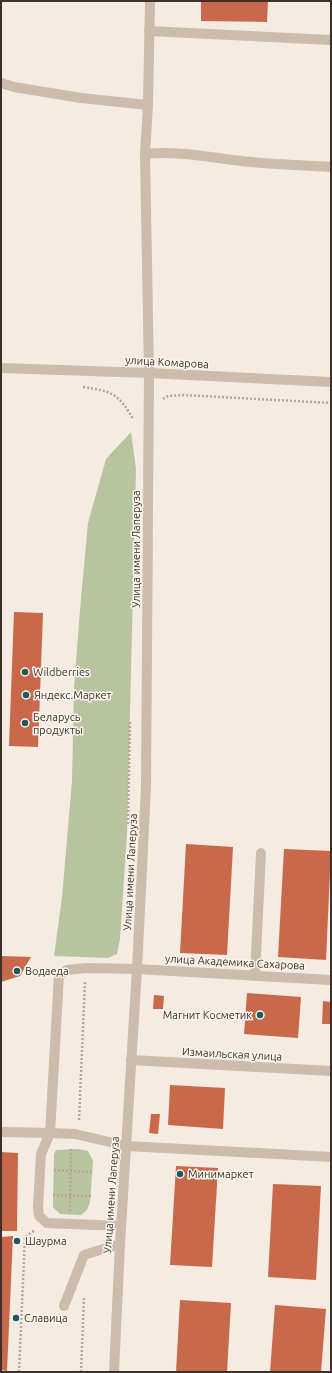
<svg xmlns="http://www.w3.org/2000/svg" width="332" height="1373" font-family="Ubuntu,sans-serif">
	<rect width="100%" height="100%" fill="#f4ebe1"/>
	<g fill="#b8c4a0">
		<path d="M131,432l5,37 -1,41 -8,323 -7,106 -3,15 -9,4 -54,-2 8,-59 10,-116 2,-93 6,-78 8,-87 18,-64z"/>
		<path d="M79,1149l9,2 5,10 -3,41 -3,8 -6,5 -21,-1 -7,-7v-3l1,-50 2,-4z"/>
	</g>
	<g fill="#c8694b">
		<path d="M201,1h67l-1,21 -66,-1z"/>
		<path d="M14,612l29,1 -5,134 -29,-1z"/>
		<path d="M186,844l47,3 -6,108 -47,-2z"/>
		<path d="M284,849l47,2 -5,109 -48,-3z"/>
		<path d="M1,956l30,1 -11,19 -19,6z"/>
		<path d="M247,993l54,4 -3,41 -54,-4z"/>
		<path d="M154,995l10,1 -1,13h-10z"/>
		<path d="M323,1001l8,1v22h-9z"/>
		<path d="M170,1085l55,3 -2,41 -55,-4z"/>
		<path d="M151,1114h9l-2,20 -9,-1z"/>
		<path d="M1,1152l17,1 -1,78h-16z"/>
		<path d="M176,1166l42,2 -6,99 -42,-2z"/>
		<path d="M273,1184l48,2 -5,94 -48,-3z"/>
		<path d="M13,1236l-6,135 -6,-1v-133z"/>
		<path d="M180,1300l51,3 -4,69h-51z"/>
		<path d="M275,1305l51,4 -5,63h-51z"/>
	</g>
	<g fill="none" stroke-linecap="round" stroke-linejoin="round">
		<g stroke="#b9a596" stroke-width="2.5" stroke-dasharray="2 2" stroke-linecap="butt">
			<path d="M83,387c29,4 36,7 50,32"/>
			<path d="M163,399l5,-3 15,-1 148,8"/>
			<path d="M128,824l2,-103"/>
			<path d="M79,1120l6,-138"/>
			<path d="M54,1170l38,2"/>
			<path d="M53,1195l38,1"/>
			<path d="M70,1211l1,-62"/>
			<path d="M19,1372l6,-135 10,-7"/>
			<path d="M81,1372l3,-75"/>
		</g>
		<g stroke="#cdbbac" stroke-width="10">
			<path d="M1,83l13,4 67,11 67,7"/>
			<path d="M145,154c36,-4 71,5 107,8 26,3 53,3 79,5"/>
			<path d="M255,975l6,-122"/>
			<path d="M1,1132l49,1 9,-158 8,-5 19,-2 51,1"/>
			<path d="M121,1226l-74,-3 -8,-7 -1,-9 3,-53 9,-21 25,1 52,12"/>
			<path d="M64,1306l20,-51 36,-11"/>
		</g>
		<g stroke="#cdbbac" stroke-width="10">
			<path d="M150,1l-2,104 -3,49 4,219 182,9"/>
			<path d="M149,31l182,9"/>
			<path d="M137,969l194,11"/>
			<path d="M131,1060l200,11"/>
			<path d="M127,1146l204,11"/>
		</g>
		<path stroke="#cdbbac" stroke-width="10" d="M1,368l148,5 -3,414 -9,182 -17,275 -6,128"/>
	</g>
	<g fill="#1f5a5e" stroke="#fbf5ee" stroke-width="1.5">
		<circle cx="25" cy="672" r="4"/>
		<circle cx="26" cy="695" r="4"/>
		<circle cx="25" cy="723" r="4"/>
		<circle cx="17" cy="971" r="4"/>
		<circle cx="260" cy="1015" r="4"/>
		<circle cx="180" cy="1174" r="4"/>
		<circle cx="17" cy="1241" r="4"/>
		<circle cx="16" cy="1318" r="4"/>
	</g>
	<g text-anchor="middle" dominant-baseline="central" stroke-width="3" stroke-linejoin="round" paint-order="stroke">
		<g font-size="11" fill="#3b302b" stroke="#fbf5ee">
			<text transform="translate(167 362) rotate(3)">улица Комарова</text>
			<text transform="translate(136 549) rotate(-90)">Улица имени Лаперуза</text>
			<text transform="translate(130 872) rotate(-87)">Улица имени Лаперуза</text>
			<text transform="translate(235 962) rotate(3)">улица Академика Сахарова</text>
			<text transform="translate(232 1054) rotate(3)">Измаильская улица</text>
			<text transform="translate(111 1195) rotate(-86)">Улица имени Лаперуза</text>
		</g>
		<g font-size="11" fill="#3b302b" stroke="#fbf5ee" text-anchor="start">
			<text x="33" y="672">Wildberries</text>
			<text x="34" y="695">Яндекс.Маркет</text>
			<text x="33" y="717">Беларусь<tspan x="33" dy="13">продукты</tspan></text>
			<text x="25" y="971">Водаеда</text>
			<text x="252" y="1015" text-anchor="end">Магнит Косметик</text>
			<text x="188" y="1174">Минимаркет</text>
			<text x="25" y="1241">Шаурма</text>
			<text x="24" y="1318">Славица</text>
		</g>
	</g>
	<rect width="332" height="1373" fill="none" stroke="#3b302b" stroke-width="4"/>
</svg>
